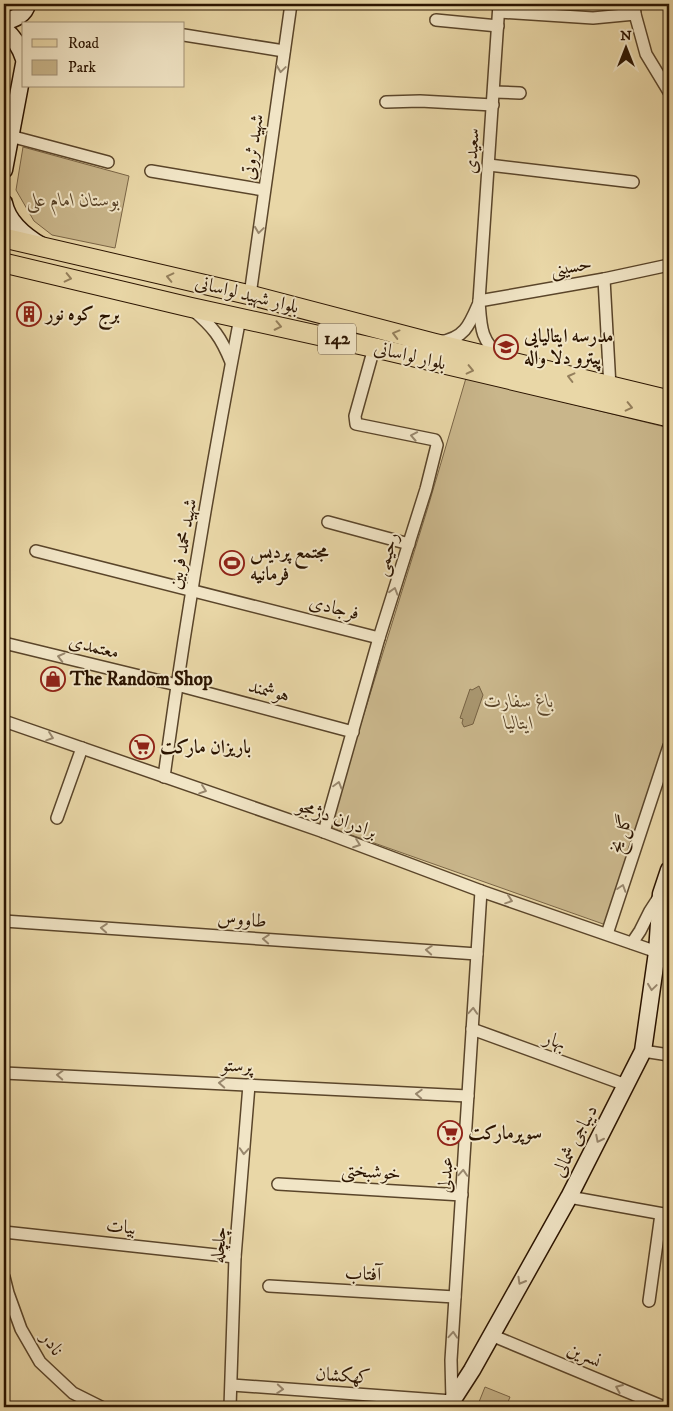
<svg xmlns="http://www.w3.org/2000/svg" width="673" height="1411" font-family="'IM FELL DW Pica',Amiri,serif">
	<rect width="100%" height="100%" fill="#e9d7a7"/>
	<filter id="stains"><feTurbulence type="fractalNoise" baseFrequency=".004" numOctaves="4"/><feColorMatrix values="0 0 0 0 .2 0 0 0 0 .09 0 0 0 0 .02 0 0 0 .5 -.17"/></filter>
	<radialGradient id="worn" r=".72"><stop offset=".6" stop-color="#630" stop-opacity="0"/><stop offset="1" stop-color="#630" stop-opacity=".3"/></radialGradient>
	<g fill="#c9b68b" stroke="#7a6546">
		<path d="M23,147l106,29 -14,72 -63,-13 -18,-14 -18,-31z"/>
		<path d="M466,378l203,50v300l-63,197 -277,-98 99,-320z"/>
		<path d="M485,1387l25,10 -4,10h-29z"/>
	</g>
	<path fill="#a8956e" stroke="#766142" d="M479,686l4,9 -10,29 -9,3 -2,-4 1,-4 -3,-1 10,-29 2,1z"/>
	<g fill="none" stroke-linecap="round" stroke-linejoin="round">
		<defs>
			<g id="minor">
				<path d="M499,4l-20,297c2,26 1,38 22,57"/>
				<path d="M634,4l1,10 11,40 23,38"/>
				<path d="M499,12l94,6 42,-4"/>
				<path d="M436,20l62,6"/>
				<path d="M184,35l100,16"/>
				<path d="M494,92l26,1"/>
				<path d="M386,102l34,-1 73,4"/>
				<path d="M10,136l98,26"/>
				<path d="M489,165l144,17"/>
				<path d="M151,171l113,19"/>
				<path d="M604,279l6,108"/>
				<path d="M250,295l41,-291"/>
				<path d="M479,301l125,-22 65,-14"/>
				<path d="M193,310c20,17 28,27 38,52"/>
				<path d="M440,342c24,-4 29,-16 38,-37"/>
				<path d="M328,522l81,22"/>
				<path d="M36,551l343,87"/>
				<path d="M4,643l173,42 176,47"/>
				<path d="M4,721l320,111 157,59 176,61"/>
				<path d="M164,777c21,-154 47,-307 76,-459"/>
				<path d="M57,818l25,-70"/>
				<path d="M324,832l55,-194 47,-149 11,-44 -2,-5 -79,-16 -1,-8 19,-68"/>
				<path d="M4,921l473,33"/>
				<path d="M607,934l62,-188"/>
				<path d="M632,943l8,-12 10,-20 11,-17 8,1"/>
				<path d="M472,1029l154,56"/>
				<path d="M643,1051l26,4"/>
				<path d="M4,1073l464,23"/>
				<path d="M278,1184l184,11"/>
				<path d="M569,1197l100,18"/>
				<path d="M4,1232l231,25"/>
				<path d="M4,1277l4,16 13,36 19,33 33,31 28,14"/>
				<path d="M269,1286l186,11"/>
				<path d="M649,1301l12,-87"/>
				<path d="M491,1335l173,72"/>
				<path d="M232,1385l220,16 -1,-41 30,-469"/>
				<path d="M230,1407l5,-150 14,-172"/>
			</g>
			<g id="secondary">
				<path d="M4,22c10,-3 21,-7 23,-18"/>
				<path d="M4,29c10,8 16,18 20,30"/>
				<path d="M4,170l20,-106"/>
				<path d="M4,203c4,20 21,33 38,43"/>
				<path d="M450,1407l2,-6 20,-31 97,-173 74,-146 14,-99 4,-58 8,-24"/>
			</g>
			<g id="primary">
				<path d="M4,238l246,57 183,48 236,57"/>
				<path d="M4,263l185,44 191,42 289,68"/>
			</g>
		</defs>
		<use href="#minor" stroke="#5a452a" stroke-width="14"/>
		<use href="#secondary" stroke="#2b1400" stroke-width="19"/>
		<use href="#primary" stroke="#2b1400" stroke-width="21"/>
		<use href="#minor" stroke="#f1e5c6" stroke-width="11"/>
		<use href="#secondary" stroke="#f1e5c6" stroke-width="16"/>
		<use href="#primary" stroke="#e9d7a7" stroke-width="19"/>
	</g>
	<defs><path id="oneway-chevron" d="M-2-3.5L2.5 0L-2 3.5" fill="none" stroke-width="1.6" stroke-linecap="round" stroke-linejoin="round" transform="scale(1.25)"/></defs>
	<g stroke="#98876d">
		<use href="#oneway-chevron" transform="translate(281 69) rotate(98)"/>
		<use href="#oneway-chevron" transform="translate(259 230) rotate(98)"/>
		<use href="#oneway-chevron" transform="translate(414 436) rotate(-169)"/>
		<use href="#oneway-chevron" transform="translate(394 591) rotate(-73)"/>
		<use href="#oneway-chevron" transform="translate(61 657) rotate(-166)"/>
		<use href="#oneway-chevron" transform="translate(50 737) rotate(19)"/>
		<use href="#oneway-chevron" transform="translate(338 785) rotate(-74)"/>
		<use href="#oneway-chevron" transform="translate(203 790) rotate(19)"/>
		<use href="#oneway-chevron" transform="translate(357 844) rotate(20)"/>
		<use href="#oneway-chevron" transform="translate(622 888) rotate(-72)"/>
		<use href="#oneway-chevron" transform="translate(509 900) rotate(19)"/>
		<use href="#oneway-chevron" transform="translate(104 928) rotate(-176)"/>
		<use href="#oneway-chevron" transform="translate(266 939) rotate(-176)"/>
		<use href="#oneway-chevron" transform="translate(429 950) rotate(-176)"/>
		<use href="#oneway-chevron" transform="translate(652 987) rotate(98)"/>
		<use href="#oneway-chevron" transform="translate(473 1011) rotate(-86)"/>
		<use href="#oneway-chevron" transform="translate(60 1075) rotate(-177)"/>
		<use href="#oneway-chevron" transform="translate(222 1083) rotate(-177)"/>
		<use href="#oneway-chevron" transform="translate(419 1094) rotate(-177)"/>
		<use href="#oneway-chevron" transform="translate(599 1139) rotate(117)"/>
		<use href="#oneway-chevron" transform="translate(244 1151) rotate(94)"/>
		<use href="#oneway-chevron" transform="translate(463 1173) rotate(-86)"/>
		<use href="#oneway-chevron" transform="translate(521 1281) rotate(120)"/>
		<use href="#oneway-chevron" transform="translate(453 1335) rotate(-86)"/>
		<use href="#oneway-chevron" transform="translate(619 1388) rotate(-157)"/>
		<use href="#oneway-chevron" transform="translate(280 1389) rotate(4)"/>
	</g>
	<g stroke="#947f5c">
		<use href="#oneway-chevron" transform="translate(170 277) rotate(-167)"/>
		<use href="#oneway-chevron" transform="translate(68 278) rotate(13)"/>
		<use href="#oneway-chevron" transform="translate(278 326) rotate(12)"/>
		<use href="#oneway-chevron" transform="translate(396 334) rotate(-165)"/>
		<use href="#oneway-chevron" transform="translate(470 370) rotate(13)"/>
		<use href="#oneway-chevron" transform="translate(571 377) rotate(-166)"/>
		<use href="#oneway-chevron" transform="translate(629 407) rotate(13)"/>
	</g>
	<defs>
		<symbol id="building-ring" viewBox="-11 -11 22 22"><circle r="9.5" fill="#f1e5c6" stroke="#8f2418" stroke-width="1.5"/><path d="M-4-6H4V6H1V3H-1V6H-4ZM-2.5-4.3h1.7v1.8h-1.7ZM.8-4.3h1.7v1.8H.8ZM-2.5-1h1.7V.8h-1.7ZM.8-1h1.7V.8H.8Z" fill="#8f2418"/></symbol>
		<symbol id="school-ring" viewBox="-11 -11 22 22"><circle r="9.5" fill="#f1e5c6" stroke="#8f2418" stroke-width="1.5"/><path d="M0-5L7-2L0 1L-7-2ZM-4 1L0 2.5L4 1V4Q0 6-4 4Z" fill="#8f2418"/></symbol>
		<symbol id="stadium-ring" viewBox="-11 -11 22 22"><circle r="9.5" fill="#f1e5c6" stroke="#8f2418" stroke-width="1.5"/><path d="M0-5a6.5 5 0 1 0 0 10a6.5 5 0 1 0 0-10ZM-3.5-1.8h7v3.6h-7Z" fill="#8f2418"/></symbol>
		<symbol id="shop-ring" viewBox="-11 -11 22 22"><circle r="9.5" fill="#f1e5c6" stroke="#8f2418" stroke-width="1.5"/><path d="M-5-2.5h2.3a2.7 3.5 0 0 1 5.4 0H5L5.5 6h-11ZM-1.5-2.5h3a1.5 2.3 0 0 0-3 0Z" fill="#8f2418"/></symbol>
		<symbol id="supermarket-ring" viewBox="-11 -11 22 22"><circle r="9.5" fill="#f1e5c6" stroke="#8f2418" stroke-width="1.5"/><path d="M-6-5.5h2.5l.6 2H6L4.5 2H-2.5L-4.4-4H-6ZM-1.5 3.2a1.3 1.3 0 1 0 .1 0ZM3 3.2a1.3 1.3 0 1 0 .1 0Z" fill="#8f2418"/></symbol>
	</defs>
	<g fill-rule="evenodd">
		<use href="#building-ring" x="15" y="300" width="28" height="28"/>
		<use href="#school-ring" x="492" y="333" width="28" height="28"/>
		<use href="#stadium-ring" x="218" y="549" width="28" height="28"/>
		<use href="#shop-ring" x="39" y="665" width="28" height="28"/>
		<use href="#supermarket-ring" x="128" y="733" width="28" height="28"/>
		<use href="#supermarket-ring" x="436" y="1119" width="28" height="28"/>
	</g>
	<g text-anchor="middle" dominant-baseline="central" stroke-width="4" stroke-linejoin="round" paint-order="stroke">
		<rect fill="#f1e5c6" stroke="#66533b" stroke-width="1" x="318" y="323.5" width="38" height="31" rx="4"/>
		<g font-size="18" font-weight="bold" fill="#2b1400">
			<text x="337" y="339">142</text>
		</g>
		<g font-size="19" fill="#2b1400" stroke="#f1e5c6">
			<text transform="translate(253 147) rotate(-82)">شهید ثروتی</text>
			<text transform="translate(472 151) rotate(-86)">سعیدی</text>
			<text transform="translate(571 267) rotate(-10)">حسینی</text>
			<text transform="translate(247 295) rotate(14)">بلوار شهید لواسانی</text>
			<text transform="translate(410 356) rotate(13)">بلوار لواسانی</text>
			<text transform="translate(183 544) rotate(-80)">شهید محمد فربین</text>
			<text transform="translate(387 554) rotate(-73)">رحیمی</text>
			<text transform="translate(334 608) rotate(14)">فرجادی</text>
			<text transform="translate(94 647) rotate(14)">معتمدی</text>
			<text transform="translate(269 691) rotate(15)">هوشمند</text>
			<text transform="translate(337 819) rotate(20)">برادران دژمجو</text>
			<text transform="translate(621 834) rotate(-72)">گل یخ</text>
			<text transform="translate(242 920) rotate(4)">طاووس</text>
			<text transform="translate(555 1041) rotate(20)">بهار</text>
			<text transform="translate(237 1066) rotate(3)">پرستو</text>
			<text transform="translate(575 1141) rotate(-63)">دیباجی شمالی</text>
			<text transform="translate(371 1172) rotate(4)">خوشبختی</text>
			<text transform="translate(446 1175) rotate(-86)">عبدلی</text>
			<text transform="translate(121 1227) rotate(6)">بیات</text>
			<text transform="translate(219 1245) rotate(-86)">چلچله</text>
			<text transform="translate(363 1274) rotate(3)">آفتاب</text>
			<text transform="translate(52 1344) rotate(55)">نادر</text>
			<text transform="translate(584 1355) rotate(23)">نسرین</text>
			<text transform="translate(343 1376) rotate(4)">کهکشان</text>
		</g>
		<g font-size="19" font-style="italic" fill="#5a452a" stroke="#f1e5c6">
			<text x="73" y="200">بوستان امام علی</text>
			<text x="519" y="701">باغ سفارت<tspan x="519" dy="22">ایتالیا</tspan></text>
		</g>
		<g font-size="19" font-weight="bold" fill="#2b1400" stroke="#f1e5c6" text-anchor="start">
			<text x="46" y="314">برج کوه نور</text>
			<text x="524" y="336">مدرسه ایتالیایی<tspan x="524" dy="22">پیترو دلا واله</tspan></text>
			<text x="250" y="552">مجتمع پردیس<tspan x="250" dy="22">فرمانیه</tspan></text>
			<text x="70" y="679">The Random Shop</text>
			<text x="160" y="747">باریزان مارکت</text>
			<text x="468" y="1133">سوپرمارکت</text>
		</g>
	</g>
	<rect width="673" height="1411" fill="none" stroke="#e9d7a7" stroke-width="20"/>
	<rect x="5" y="5" width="663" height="1401" fill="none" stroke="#2b1400" stroke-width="2.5"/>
	<rect x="10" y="10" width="653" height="1391" fill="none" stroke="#2b1400"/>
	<rect x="22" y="22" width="162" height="65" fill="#f1e5c6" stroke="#a29177"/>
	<rect x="32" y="39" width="25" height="8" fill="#e9d7a7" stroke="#a29177"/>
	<text x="68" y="48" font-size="15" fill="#2b1400">Road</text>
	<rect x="32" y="60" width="25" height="15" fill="#c9b68b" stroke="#a29177"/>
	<text x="68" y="72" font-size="15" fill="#2b1400">Park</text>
	<g transform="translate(626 48)" stroke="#f1e5c6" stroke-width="4" paint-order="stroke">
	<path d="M0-4L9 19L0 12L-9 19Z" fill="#2b1400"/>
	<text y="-8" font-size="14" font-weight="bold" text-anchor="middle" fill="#2b1400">N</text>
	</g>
	<rect width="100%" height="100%" filter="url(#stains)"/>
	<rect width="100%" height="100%" fill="url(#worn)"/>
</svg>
